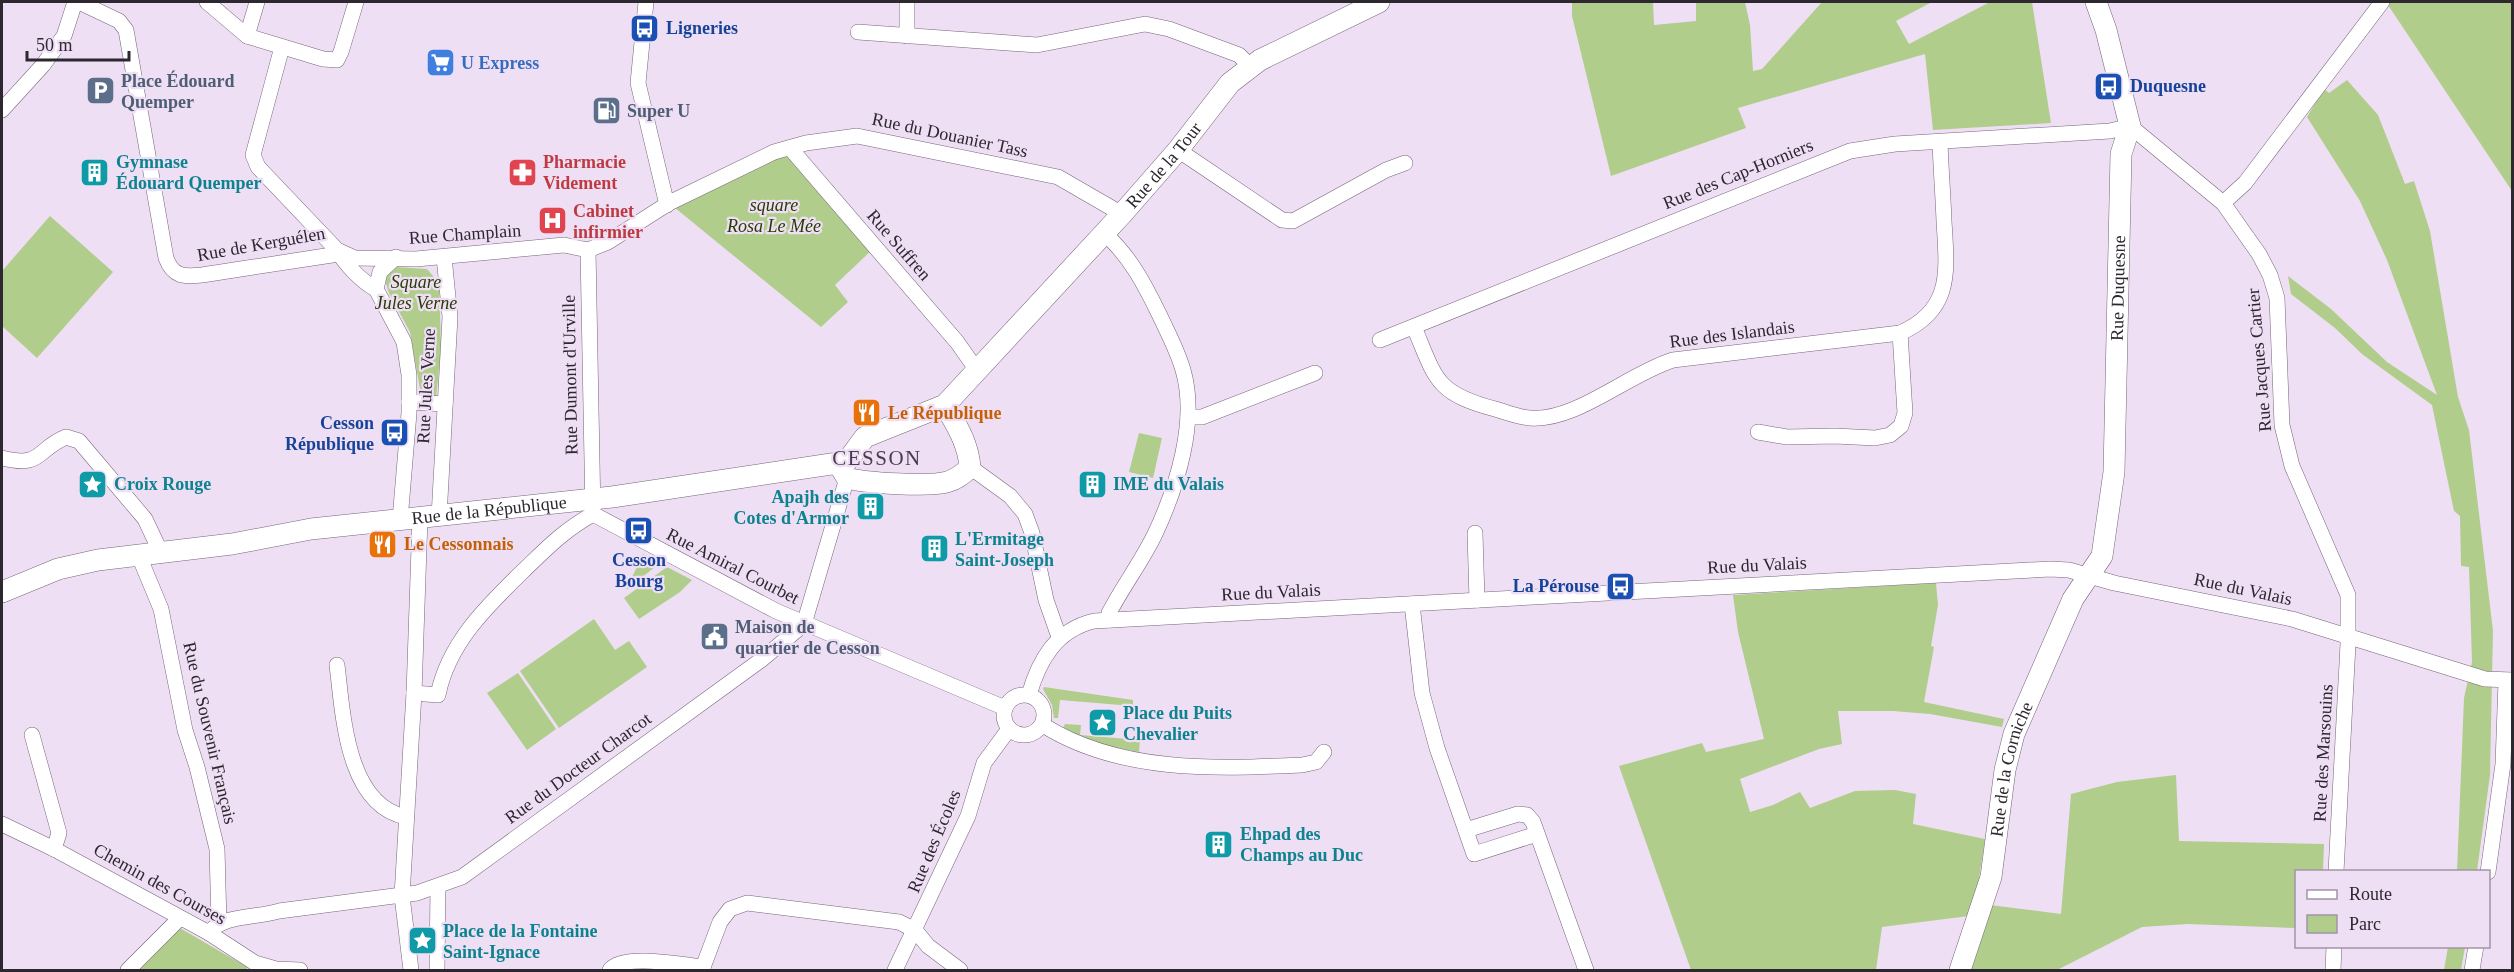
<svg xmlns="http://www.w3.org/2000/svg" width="2514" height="972" font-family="Georgia,serif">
	<rect width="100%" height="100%" fill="#efdff4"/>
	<g fill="#b0cd8c">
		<path d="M1572,2h81l1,23 42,-4v-19h49l5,23 3,46 9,-2 60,-67h110l-36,19 13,23 81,-42h42l19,121 -118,7 -8,-76 -187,54 8,20 -135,48 -39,-160z"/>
		<path d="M2390,2h122v189l-124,-186z"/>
		<path d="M2347,80l31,35 27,69 9,-3 16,50 28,166 11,33 24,201 -3,144 -13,96h-20l7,-173 8,-36 -3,-95 -8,-1 -1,-50 -6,-5 -22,-106 -70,-51 -27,-26 -44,-34 -3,-18 43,33 56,53 50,33 -50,-135 -27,-59 -53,-84 17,-28 5,4z"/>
		<path d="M790,148l85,99 -40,38 13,17 -27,25 -152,-124z"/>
		<path d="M50,216l63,56 -76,86 -35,-32v-55z"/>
		<path d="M395,267l32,2 12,14 2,65 -5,50 -15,-3 -11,-63 -21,-39 -5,-16z"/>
		<path d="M1139,433l23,5 -9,40 -24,-6z"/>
		<path d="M643,554l17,9 -34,27z"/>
		<path d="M667,567l25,13 -12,12 -41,27 -15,-21z"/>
		<path d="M1936,583l2,22 -7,41 3,1 -10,55 80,17 -2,8 -72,-13 -37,-3h-55l4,33 -23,5 -79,30 10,33 23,-7 27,-13 10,16 45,-17 40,-1 21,4 -3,30 72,15 -7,46 -9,31 -87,11 -6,43h-185l-72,-204 83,-23 4,9 58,-13 -26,-107 -5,-37z"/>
		<path d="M594,619l21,31 14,-9 18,26 -88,61 -39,-57z"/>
		<path d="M518,673l38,56 -29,21 -40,-57z"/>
		<path d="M1044,687l89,13v6l-73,-6 -2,18h-4l-2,-13 -9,-16z"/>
		<path d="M1065,724l16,1 -1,10 60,5 -1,12 -34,-6 -43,-16z"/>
		<path d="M2176,775l3,66 145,3 -1,27 -27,1v56l-108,-4 -46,3 -85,43h-86l19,-65 71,9 10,-120 46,-12z"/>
		<path d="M178,927l69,40v3h-114z"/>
		<path d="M2448,947h17l-4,23h-17z"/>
	</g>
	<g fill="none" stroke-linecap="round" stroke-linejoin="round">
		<defs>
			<g id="street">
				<path d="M79,2l40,19 7,9 40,228c7,19 18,19 36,17l130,-20 5,-5"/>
				<path d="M207,2l40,34 76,23 14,1 4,-8 15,-50"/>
				<path d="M646,2l-8,81 29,122"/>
				<path d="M907,2v34"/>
				<path d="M858,32l179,13 108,-21 24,5 70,26 11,11"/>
				<path d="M247,36l10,-34"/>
				<path d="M282,47l-29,108 5,12 79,83c8,14 25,32 39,39"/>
				<path d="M2,110l41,-45 21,-29 11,-34"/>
				<path d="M790,148l167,194 19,27"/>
				<path d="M1178,150l104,70 11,1 93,-51 19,-7"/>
				<path d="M2223,203l22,-20 137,-181"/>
				<path d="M1104,233c26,23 41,52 56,83 8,17 18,36 23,54 15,51 -6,117 -28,164 -13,27 -32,52 -46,79v7"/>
				<path d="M337,250l18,8 61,1 148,-14 24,5 20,-8 61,-39 105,-51 32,-9 51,-7 201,41 64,37"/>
				<path d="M588,250l5,264 183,97 229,97"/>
				<path d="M396,257l-16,15 -4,17 28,53 5,33v38l-9,107"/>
				<path d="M1414,327c22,52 21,66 81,82 11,3 23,8 35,9 45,4 98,-44 143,-58l227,-27c53,-23 47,-62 44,-112 -1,-26 -3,-52 -4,-78"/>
				<path d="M1380,340l470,-189 45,-7 215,-13 20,-5 93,77 36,51 11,21 7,23 5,127 10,41 56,129v49l-12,228"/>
				<path d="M409,402l36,2"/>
				<path d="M1188,417h14l113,-44"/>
				<path d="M1758,432l29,5 48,-1 40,2 15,-3 11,-9 4,-13 -5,-80"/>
				<path d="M2,458c41,10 33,-8 64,-21l13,4 66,78 16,34"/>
				<path d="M970,467l40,29 15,18 7,19 14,67 13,37"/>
				<path d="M439,517l11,-200 -6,-60"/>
				<path d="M1475,533l2,67"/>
				<path d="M139,556l22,53 24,121 12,37 20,82 2,75"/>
				<path d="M1412,604l10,89 15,55 37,106 63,-20"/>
				<path d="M337,665c6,48 9,140 69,152"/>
				<path d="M414,693l24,2c10,-51 48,-88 84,-123 25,-24 41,-41 71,-58"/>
				<circle cx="1024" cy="715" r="20"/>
				<path d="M1029,695c10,-35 27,-65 65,-74l956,-52 19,1 45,13 178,36 193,60 27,1"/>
				<path d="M1043,725c76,48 172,44 259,40l14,-3 8,-10"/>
				<path d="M32,735l27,98 -5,16"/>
				<path d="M2,824l52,25 155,84 46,30 21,6 24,1"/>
				<path d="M1466,830l52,-16 9,1 6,7 53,148"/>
				<path d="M2488,872l15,-108 3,-83"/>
				<path d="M209,933c14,-19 49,-15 70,-22l138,-18 45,-16 299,-217 43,-36 43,-146"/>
				<path d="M128,970l52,-52"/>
				<path d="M411,970l-9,-74 12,-203 6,-175"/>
				<path d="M437,970l1,-83"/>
				<path d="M610,970c13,-17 72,-5 93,-3"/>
				<path d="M702,970l18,-48 10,-13 17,-6 152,19 16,8 13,16 32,24"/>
				<path d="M895,970l73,-154 16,-53 25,-34"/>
				<path d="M2333,970l1,-24"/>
				<path d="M2472,970l4,-24"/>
			</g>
			<g id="secondary">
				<path d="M838,463l9,15c18,5 82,9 100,4 10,-3 16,-7 23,-15 -2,-24 -13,-41 -25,-62"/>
				<path id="s1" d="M2,592l56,-23 40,-9 134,-16 79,-15 301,-32 226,-34 10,-3 17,-23 80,-32 177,-191 56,-64 52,-67 30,-23 119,-58"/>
				<path id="s2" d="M1960,970l31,-93 14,-107 9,-36 59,-135 29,-43 12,-84 7,-318 9,-28 -24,-96 -10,-28"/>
			</g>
		</defs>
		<use href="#street" stroke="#746678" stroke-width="16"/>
		<use href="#secondary" stroke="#746678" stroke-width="22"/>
		<use href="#street" stroke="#fff" stroke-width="15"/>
		<use href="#secondary" stroke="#fff" stroke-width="21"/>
	</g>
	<defs>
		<symbol id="bus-square" viewBox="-11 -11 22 22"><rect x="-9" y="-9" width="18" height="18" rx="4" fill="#1a4fb4" stroke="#efdff4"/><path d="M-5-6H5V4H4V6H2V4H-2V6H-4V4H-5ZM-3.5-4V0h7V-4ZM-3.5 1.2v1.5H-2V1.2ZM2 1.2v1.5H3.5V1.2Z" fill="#fff"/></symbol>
		<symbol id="supermarket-square" viewBox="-11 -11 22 22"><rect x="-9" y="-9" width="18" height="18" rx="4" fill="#3f7fe0" stroke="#efdff4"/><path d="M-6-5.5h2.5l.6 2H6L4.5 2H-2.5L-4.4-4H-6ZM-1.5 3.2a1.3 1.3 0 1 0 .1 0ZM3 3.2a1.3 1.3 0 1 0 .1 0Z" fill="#fff"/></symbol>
		<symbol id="parking-square" viewBox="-11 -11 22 22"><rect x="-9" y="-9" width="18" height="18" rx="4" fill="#5c6f8a" stroke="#efdff4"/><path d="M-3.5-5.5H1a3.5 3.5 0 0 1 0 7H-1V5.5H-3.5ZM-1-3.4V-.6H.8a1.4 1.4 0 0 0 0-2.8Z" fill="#fff"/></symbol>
		<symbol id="fuel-square" viewBox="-11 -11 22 22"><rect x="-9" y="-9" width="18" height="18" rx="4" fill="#5c6f8a" stroke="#efdff4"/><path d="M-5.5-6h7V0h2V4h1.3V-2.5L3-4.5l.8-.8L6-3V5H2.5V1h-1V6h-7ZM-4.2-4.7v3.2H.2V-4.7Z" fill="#fff"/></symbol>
		<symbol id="building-square" viewBox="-11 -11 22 22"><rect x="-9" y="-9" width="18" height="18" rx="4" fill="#0f9aa8" stroke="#efdff4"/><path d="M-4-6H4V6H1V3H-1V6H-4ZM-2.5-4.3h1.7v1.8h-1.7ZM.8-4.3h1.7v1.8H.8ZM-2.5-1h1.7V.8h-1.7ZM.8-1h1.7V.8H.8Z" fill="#fff"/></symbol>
		<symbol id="pharmacy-square" viewBox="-11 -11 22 22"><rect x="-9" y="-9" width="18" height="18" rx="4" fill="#e0444e" stroke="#efdff4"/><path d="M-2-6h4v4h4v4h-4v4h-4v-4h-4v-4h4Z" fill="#fff"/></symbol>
		<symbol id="hospital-square" viewBox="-11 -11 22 22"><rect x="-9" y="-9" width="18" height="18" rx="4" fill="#e0444e" stroke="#efdff4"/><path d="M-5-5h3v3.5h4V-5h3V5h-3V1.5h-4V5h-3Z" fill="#fff"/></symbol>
		<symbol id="restaurant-square" viewBox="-11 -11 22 22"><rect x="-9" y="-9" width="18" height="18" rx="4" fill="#e8710a" stroke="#efdff4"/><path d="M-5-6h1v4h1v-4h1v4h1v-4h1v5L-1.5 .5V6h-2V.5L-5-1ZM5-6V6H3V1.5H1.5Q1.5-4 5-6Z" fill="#fff"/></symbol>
		<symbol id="sight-square" viewBox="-11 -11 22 22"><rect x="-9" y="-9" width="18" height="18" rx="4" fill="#0f9aa8" stroke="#efdff4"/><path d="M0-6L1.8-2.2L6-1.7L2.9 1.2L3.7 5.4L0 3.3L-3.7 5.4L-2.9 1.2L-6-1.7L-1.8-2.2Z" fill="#fff"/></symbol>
		<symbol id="civic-square" viewBox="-11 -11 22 22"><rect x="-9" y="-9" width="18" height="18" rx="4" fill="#5c6f8a" stroke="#efdff4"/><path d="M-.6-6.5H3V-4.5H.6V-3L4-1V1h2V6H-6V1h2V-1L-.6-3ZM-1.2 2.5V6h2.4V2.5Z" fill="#fff"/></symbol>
	</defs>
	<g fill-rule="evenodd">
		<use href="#bus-square" x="628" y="12" width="33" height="33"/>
		<use href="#supermarket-square" x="424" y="46" width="33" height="33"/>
		<use href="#bus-square" x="2092" y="70" width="33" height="33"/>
		<use href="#parking-square" x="84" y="74" width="33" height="33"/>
		<use href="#fuel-square" x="590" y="94" width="33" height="33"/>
		<use href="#building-square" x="78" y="156" width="33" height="33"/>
		<use href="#pharmacy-square" x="506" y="156" width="33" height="33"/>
		<use href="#hospital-square" x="536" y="204" width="33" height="33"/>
		<use href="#restaurant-square" x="850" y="396" width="33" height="33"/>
		<use href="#bus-square" x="378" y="416" width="33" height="33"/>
		<use href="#sight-square" x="76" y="468" width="33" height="33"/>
		<use href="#building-square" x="1076" y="468" width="33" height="33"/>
		<use href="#building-square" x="854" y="490" width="33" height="33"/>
		<use href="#bus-square" x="622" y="514" width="33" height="33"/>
		<use href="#restaurant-square" x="366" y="528" width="33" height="33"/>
		<use href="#building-square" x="918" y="532" width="33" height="33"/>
		<use href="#bus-square" x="1604" y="570" width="33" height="33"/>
		<use href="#civic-square" x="698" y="620" width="33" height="33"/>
		<use href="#sight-square" x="1086" y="706" width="33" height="33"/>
		<use href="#building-square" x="1202" y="828" width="33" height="33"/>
		<use href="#sight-square" x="406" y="924" width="33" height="33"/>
	</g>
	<g text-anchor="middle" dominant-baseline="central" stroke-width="4.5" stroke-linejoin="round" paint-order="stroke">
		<g font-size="18" font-weight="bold" fill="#164399" stroke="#efdff4" text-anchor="start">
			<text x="666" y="28">Ligneries</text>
			<text x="2130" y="86">Duquesne</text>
			<text x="374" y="423" text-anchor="end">Cesson<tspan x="374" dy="21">République</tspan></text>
			<text x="639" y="560" text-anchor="middle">Cesson<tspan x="639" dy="21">Bourg</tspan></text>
			<text x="1599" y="586" text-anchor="end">La Pérouse</text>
		</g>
		<g font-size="18" font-weight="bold" fill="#366cbe" stroke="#efdff4" text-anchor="start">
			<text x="461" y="63">U Express</text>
		</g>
		<g font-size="18" font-weight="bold" fill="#4e5e75" stroke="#efdff4" text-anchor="start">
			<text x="121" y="81">Place Édouard<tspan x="121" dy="21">Quemper</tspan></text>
			<text x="627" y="111">Super U</text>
			<text x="735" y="627">Maison de<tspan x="735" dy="21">quartier de Cesson</tspan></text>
		</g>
		<g font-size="18" fill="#2d272f" stroke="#efdff4">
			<text transform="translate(950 135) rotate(12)">Rue du Douanier Tass</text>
			<text stroke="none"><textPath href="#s1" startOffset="1298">Rue de la Tour</textPath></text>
			<text transform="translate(1738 174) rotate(-22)">Rue des Cap-Horniers</text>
			<text transform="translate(465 234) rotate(-4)">Rue Champlain</text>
			<text transform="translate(261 244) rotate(-10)">Rue de Kerguélen</text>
			<text transform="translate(899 245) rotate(49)">Rue Suffren</text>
			<text stroke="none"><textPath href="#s2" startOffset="711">Rue Duquesne</textPath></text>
			<text transform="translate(1732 334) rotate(-7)">Rue des Islandais</text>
			<text transform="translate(2259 360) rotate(-95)">Rue Jacques Cartier</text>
			<text transform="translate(570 375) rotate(-91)">Rue Dumont d'Urville</text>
			<text transform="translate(426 386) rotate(-87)">Rue Jules Verne</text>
			<text stroke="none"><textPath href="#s1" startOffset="496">Rue de la République</textPath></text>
			<text transform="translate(1757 565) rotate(-3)">Rue du Valais</text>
			<text transform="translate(733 566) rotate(27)">Rue Amiral Courbet</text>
			<text transform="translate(2243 589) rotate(12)">Rue du Valais</text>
			<text transform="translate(1271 592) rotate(-3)">Rue du Valais</text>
			<text transform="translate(210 733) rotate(77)">Rue du Souvenir Français</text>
			<text transform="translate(2323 753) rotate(-87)">Rue des Marsouins</text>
			<text transform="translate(578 768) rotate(-36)">Rue du Docteur Charcot</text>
			<text stroke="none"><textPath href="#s2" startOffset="208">Rue de la Corniche</textPath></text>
			<text transform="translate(934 841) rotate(-67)">Rue des Écoles</text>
			<text transform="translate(160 884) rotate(29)">Chemin des Courses</text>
		</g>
		<g font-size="18" font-weight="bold" fill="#0d838f" stroke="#efdff4" text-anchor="start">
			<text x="116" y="162">Gymnase<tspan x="116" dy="21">Édouard Quemper</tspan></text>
			<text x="114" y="484">Croix Rouge</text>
			<text x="1113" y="484">IME du Valais</text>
			<text x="849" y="497" text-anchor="end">Apajh des<tspan x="849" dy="21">Cotes d'Armor</tspan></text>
			<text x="955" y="539">L'Ermitage<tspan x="955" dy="21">Saint-Joseph</tspan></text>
			<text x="1123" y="713">Place du Puits<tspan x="1123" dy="21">Chevalier</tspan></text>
			<text x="1240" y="834">Ehpad des<tspan x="1240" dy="21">Champs au Duc</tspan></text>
			<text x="443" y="931">Place de la Fontaine<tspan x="443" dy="21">Saint-Ignace</tspan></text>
		</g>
		<g font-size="18" font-weight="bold" fill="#be3a42" stroke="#efdff4" text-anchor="start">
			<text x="543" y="162">Pharmacie<tspan x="543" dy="21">Videment</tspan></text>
			<text x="573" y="211">Cabinet<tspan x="573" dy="21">infirmier</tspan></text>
		</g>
		<g font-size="18" font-style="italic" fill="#273b04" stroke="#efdff4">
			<text x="774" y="205">square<tspan x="774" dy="21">Rosa Le Mée</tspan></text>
			<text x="416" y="282">Square<tspan x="416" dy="21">Jules Verne</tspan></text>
		</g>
		<g font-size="18" font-weight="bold" fill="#c56008" stroke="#efdff4" text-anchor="start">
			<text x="888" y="413">Le République</text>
			<text x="404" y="544">Le Cessonnais</text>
		</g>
		<g font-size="21" letter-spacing="1.5" fill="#493c4d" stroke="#efdff4">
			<text x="877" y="458">CESSON</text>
		</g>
	</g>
	<rect width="2514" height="972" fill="none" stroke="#2d272f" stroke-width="6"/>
	<rect x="2295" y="870" width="195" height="78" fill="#efdff4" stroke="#a195a5" stroke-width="1.5"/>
	<rect x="2307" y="890" width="30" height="9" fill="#ffffff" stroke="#a195a5" stroke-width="1.5"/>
	<text x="2349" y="900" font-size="18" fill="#2d272f">Route</text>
	<rect x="2307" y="915" width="30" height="18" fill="#b0cd8c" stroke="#a195a5" stroke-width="1.5"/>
	<text x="2349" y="930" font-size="18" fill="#2d272f">Parc</text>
	<path d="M27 51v9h102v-9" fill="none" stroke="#2d272f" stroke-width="3"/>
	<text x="36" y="51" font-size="18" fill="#2d272f" stroke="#efdff4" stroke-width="4.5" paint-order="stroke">50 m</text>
</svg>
